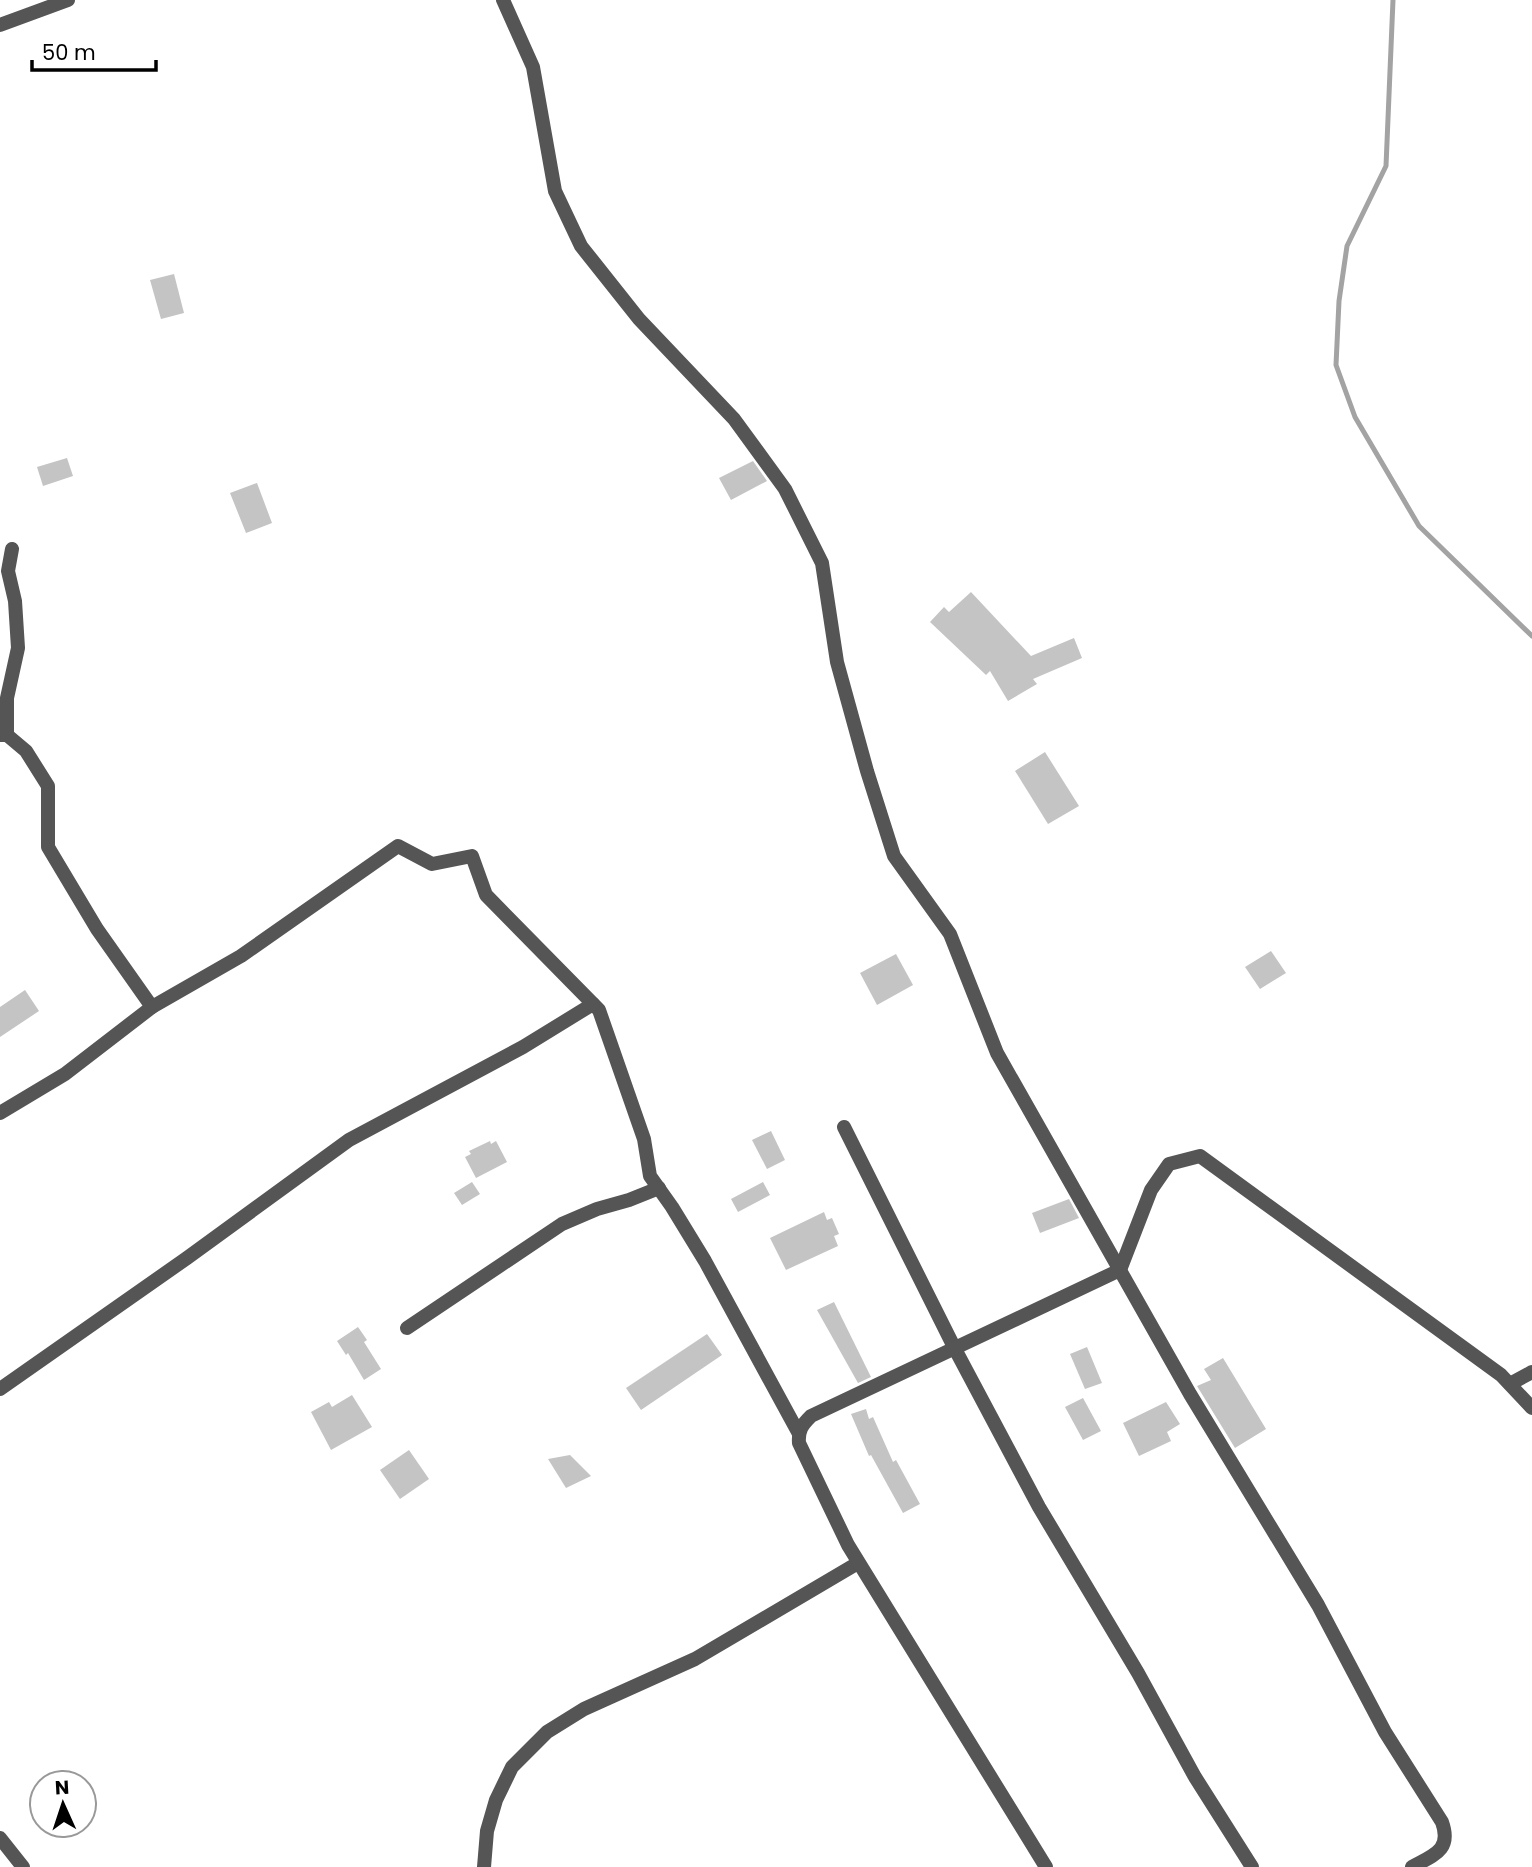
<svg xmlns="http://www.w3.org/2000/svg" width="1532" height="1867" font-family="Poppins,sans-serif">
	<rect width="100%" height="100%" fill="#fff"/>
	<g fill="none" stroke-linecap="round" stroke-linejoin="round">
		<path stroke="#a3a3a3" stroke-width="5" d="M1393,0l-7,166 -39,80 -8,55 -3,64 19,52 64,109 113,110"/>
	</g>
	<g fill="#c4c4c4">
		<path d="M174,274l10,39 -23,6 -11,-39z"/>
		<path d="M67,458l6,18 -30,10 -6,-19z"/>
		<path d="M753,461l14,20 -36,19 -12,-22z"/>
		<path d="M257,483l15,40 -26,10 -16,-40z"/>
		<path d="M971,592l60,64 43,-18 8,20 -49,21 4,5 -29,17 -18,-30 -4,4 -56,-53 14,-15 5,5z"/>
		<path d="M1045,752l34,54 -31,18 -33,-53z"/>
		<path d="M1271,951l15,22 -26,16 -15,-22z"/>
		<path d="M896,954l17,31 -36,20 -17,-32z"/>
		<path d="M25,990l14,21 -39,26v-30z"/>
		<path d="M771,1131l14,29 -18,9 -15,-29z"/>
		<path d="M490,1141l1,3 5,-3 11,21 -31,16 -11,-21 6,-3 -2,-3z"/>
		<path d="M472,1182l8,12 -18,11 -8,-12z"/>
		<path d="M763,1182l7,13 -32,17 -7,-13z"/>
		<path d="M1069,1199l10,19 -39,15 -8,-20z"/>
		<path d="M824,1212l3,8 5,-2 7,16 -5,2 4,10 -52,24 -16,-32z"/>
		<path d="M834,1302l37,75 -13,6 -41,-73z"/>
		<path d="M358,1327l9,13 -3,2 17,27 -17,11 -16,-27 -2,2 -9,-14z"/>
		<path d="M707,1334l15,21 -81,55 -15,-22z"/>
		<path d="M1087,1347l15,36 -17,6 -15,-35z"/>
		<path d="M1223,1358l43,71 -31,19 -38,-62 14,-6 -7,-11z"/>
		<path d="M352,1395l20,32 -41,23 -20,-38 18,-10 3,5z"/>
		<path d="M1083,1398l18,33 -18,9 -18,-33z"/>
		<path d="M1166,1402l14,22 -13,8 4,9 -32,15 -16,-33z"/>
		<path d="M866,1409l3,10 4,-2 20,45 3,-2 24,44 -17,9 -32,-58 -2,1 -18,-42z"/>
		<path d="M409,1450l20,29 -29,20 -20,-29z"/>
		<path d="M570,1455l21,21 -25,12 -18,-29z"/>
	</g>
	<g fill="none" stroke-linecap="round" stroke-linejoin="round">
		<g stroke="#555" stroke-width="14">
			<path d="M503,0l30,67 22,124 26,55 58,73 95,100 51,70 37,74 15,99 30,109 27,85 56,78 47,119 193,341 128,211 67,127 57,90c10,28 -8,33 -30,45"/>
			<path d="M0,25l68,-25"/>
			<path d="M0,735h7l19,16 22,35v61l49,82 55,78"/>
			<path d="M7,735v-37l11,-50 -3,-47 -7,-30 4,-22"/>
			<path d="M0,1113l65,-39 87,-67 89,-51 157,-110 34,18 40,-8 14,39 113,115 45,129 6,37 22,31 33,54 93,171"/>
			<path d="M844,1127l111,222 84,158 99,166 57,104 57,90"/>
			<path d="M407,1328l155,-104 35,-15 32,-9 30,-12"/>
			<path d="M1510,1384l22,-12"/>
			<path d="M0,1389l187,-131 162,-118 174,-93 70,-43"/>
			<path d="M0,1838l23,29"/>
			<path d="M484,1867l3,-36 9,-31 16,-33 35,-35 37,-23 111,-50 163,-96"/>
			<path d="M1046,1867l-198,-322 -49,-102c-1,-13 3,-18 12,-27l309,-146 31,-80 18,-26 31,-8 301,219 31,33"/>
		</g>
	</g>
	<g transform="translate(63 1804) rotate(357)"><circle r="33" fill="#ffffff" stroke="#999999" stroke-width="2"/>
	<path d="M0-5L12 26L0 18L-12 26Z" fill="#000000"/>
	<text y="-10" font-size="19" font-weight="bold" text-anchor="middle" fill="#000000">N</text>
	</g>
	<path d="M32 60v10h124v-10" fill="none" stroke="#000000" stroke-width="3.5"/>
	<text x="42" y="60" font-size="21" fill="#000000" stroke="#ffffff" stroke-width="5" paint-order="stroke">50 m</text>
</svg>
